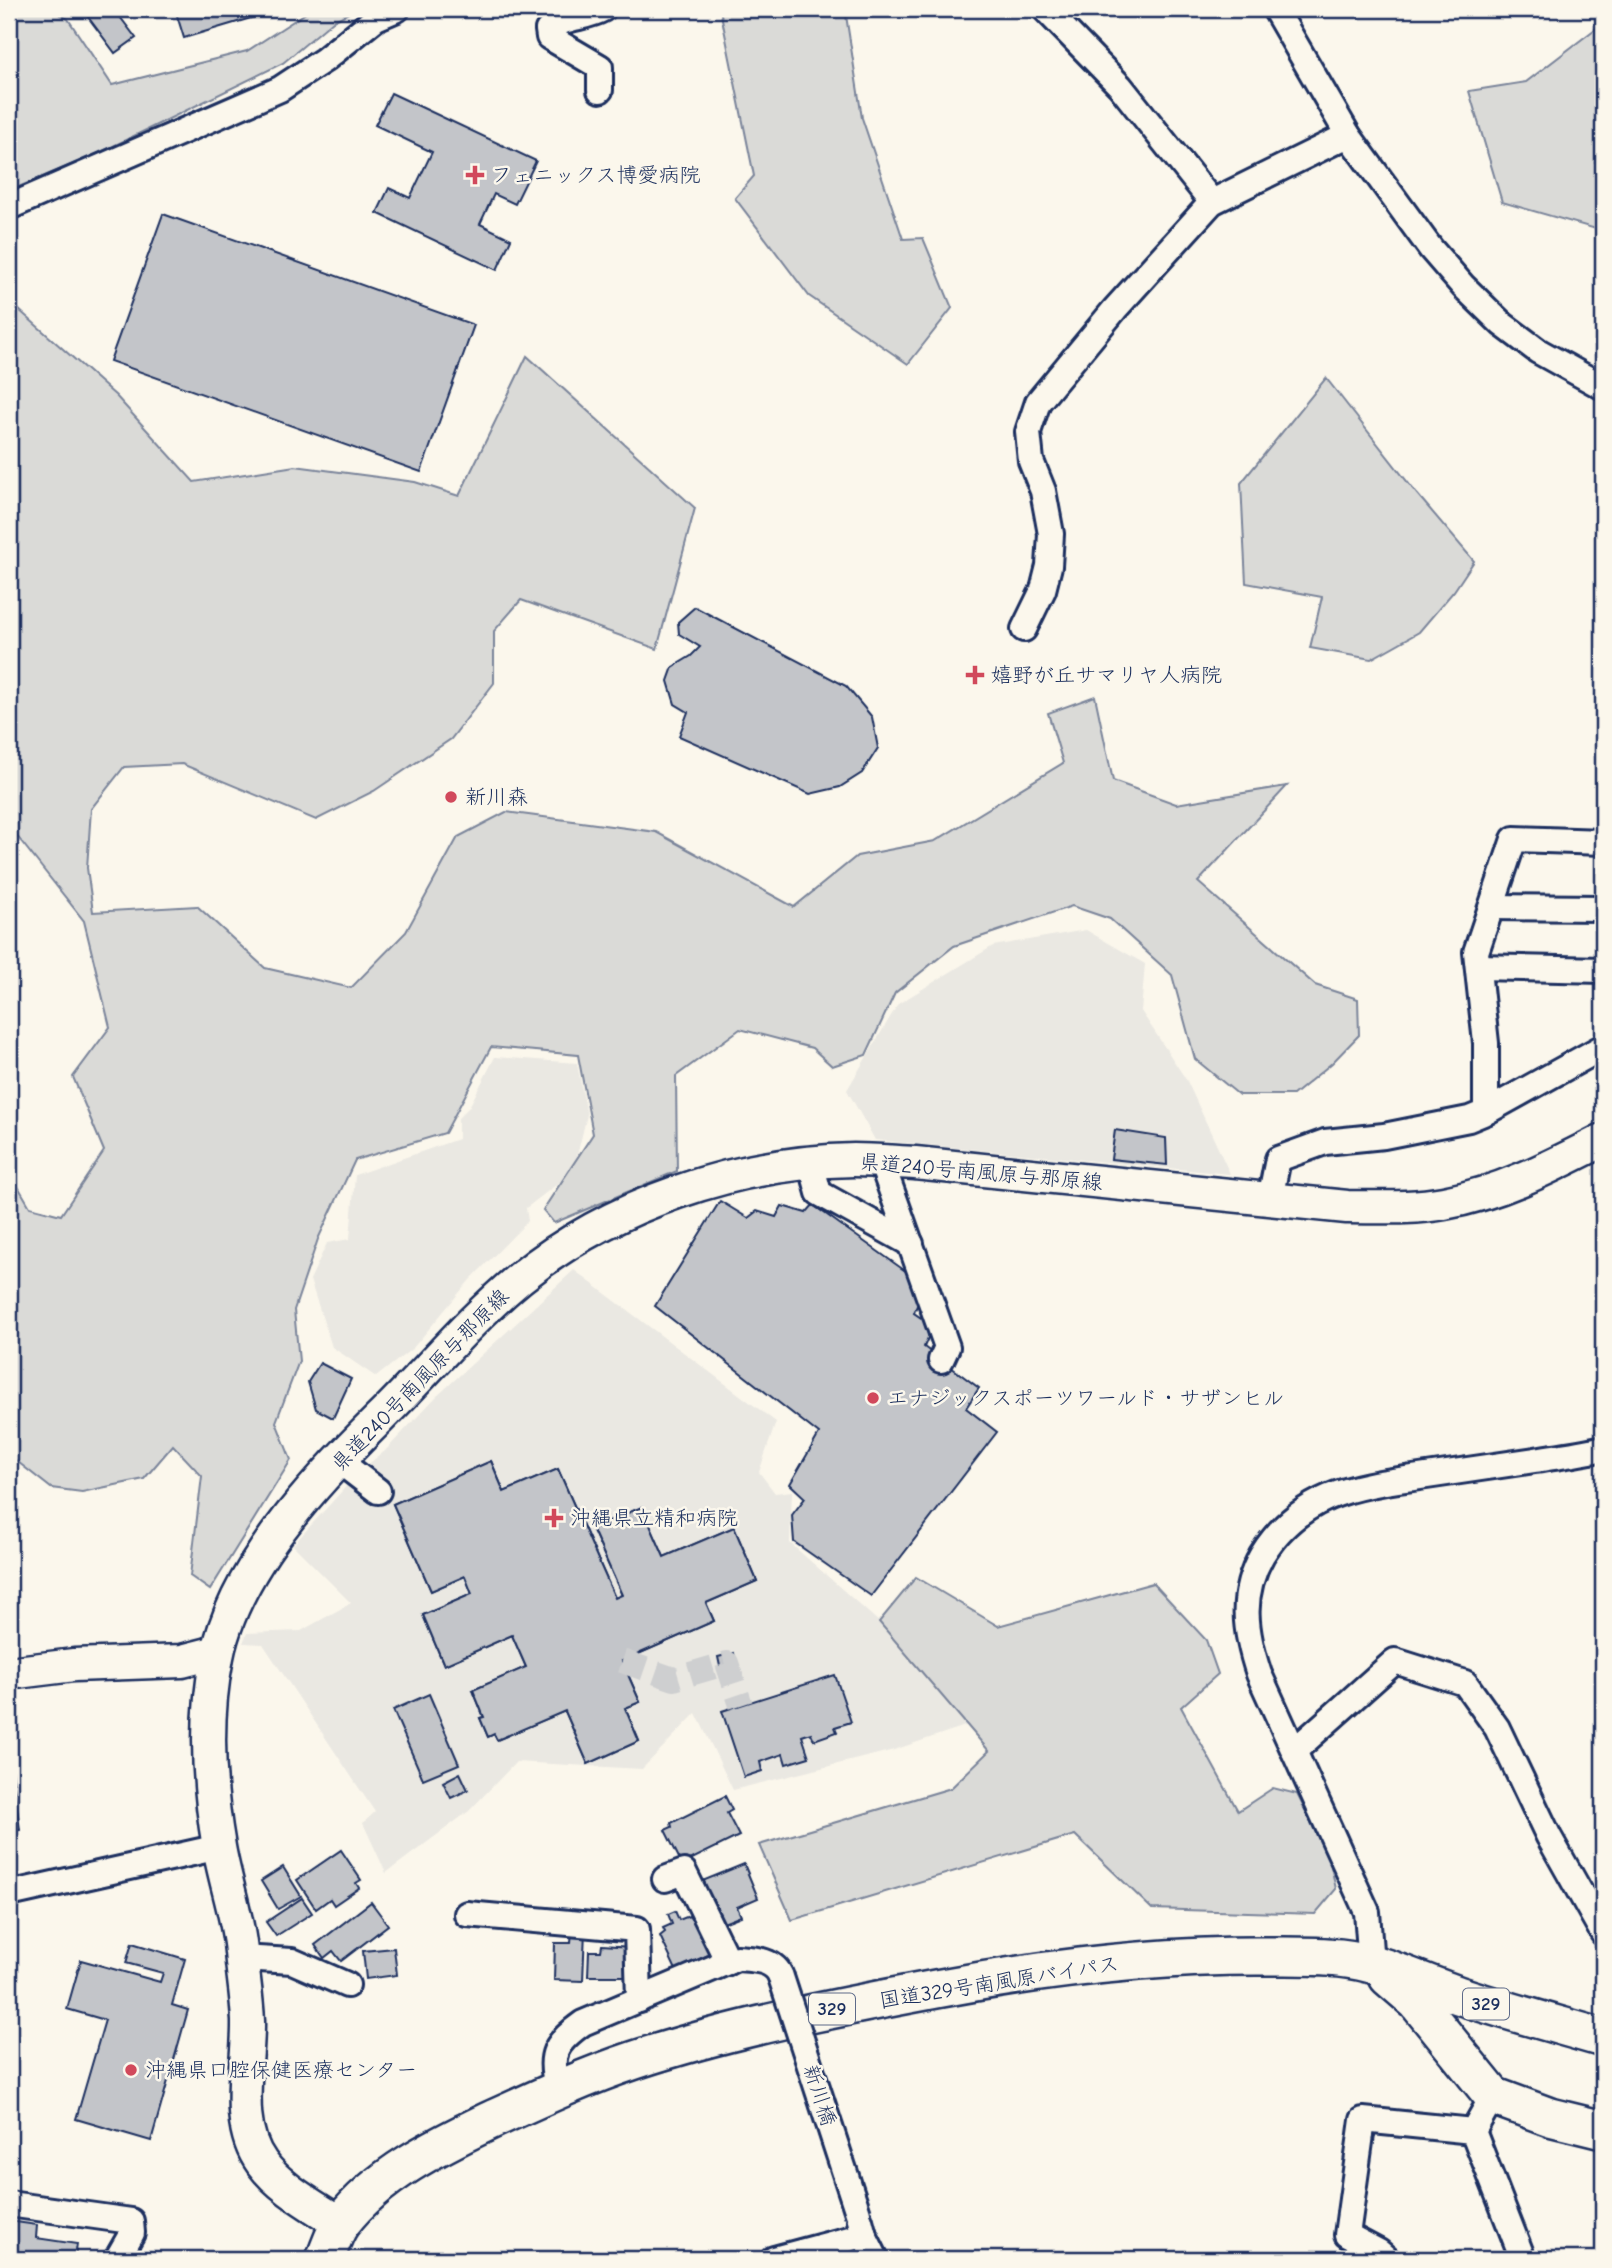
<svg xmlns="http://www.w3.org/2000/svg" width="1612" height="2268" font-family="'Comic Neue','Klee One',sans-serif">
	<rect width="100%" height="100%" fill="#fbf7ec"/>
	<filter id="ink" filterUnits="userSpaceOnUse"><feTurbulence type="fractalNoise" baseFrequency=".0143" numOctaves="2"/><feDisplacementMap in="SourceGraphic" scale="14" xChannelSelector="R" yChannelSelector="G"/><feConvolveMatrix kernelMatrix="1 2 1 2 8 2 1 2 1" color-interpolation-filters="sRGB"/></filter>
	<g filter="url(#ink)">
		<g fill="#eae8e2">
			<path d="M1086,930l59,34 -4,47 46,70 43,93 -355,-34 -28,-50 51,-86 95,-58z"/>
			<path d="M495,1057l82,6 10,52 -14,57 -47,36 2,13 -59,60 -56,67 -37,29 -44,-30 -22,-67 17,-37 23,-4 5,-64 103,-36v-21l11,-11z"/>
			<path d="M574,1270l202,152 -17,50 16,21 17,-2 -2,52 89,79 89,103 -74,25 -161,40 -37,-77 -54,56 -126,-7 -47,49 -83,62 -23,-50 12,-11 -112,-168 -20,-1 4,-10 54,-2 50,-28 -58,-58 69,-76 23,-18 50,-53z"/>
		</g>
		<g fill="#dadad7" stroke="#7a849a" stroke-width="2">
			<path d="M9,9h41l18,10 44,66 135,-34 65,-42h44l-23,12 -50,42 -186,91 -88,37z"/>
			<path d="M720,9h125l17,109 41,121 20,-1 29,70 -44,56 -99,-68 -74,-98 19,-22z"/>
			<path d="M1603,23v120l-8,19 8,5v64l-101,-29 -33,-111 57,-9z"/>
			<path d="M9,301l107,95 78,86 101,-16 120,16 44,14 68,-140 168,152 -38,141 -136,-49 -27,31v52l-43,56 -77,52 -58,29 -134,-56 -58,3 -33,42 -4,59 6,44 104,-6 68,62 86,20 55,-56 52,-95 48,-25 150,20 138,75 63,-51 78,-15 128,-78 -15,-50 47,-17 18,85 63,23 111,-18 -89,96 117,103 43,14 1,36 -27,28 -39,32h-54l-44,-36 -23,-84 -62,-56 -38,-13 -118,40 -59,47 -29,62 -34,11 -20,-18 -72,-19 -64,47 1,95 -123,52 -11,-13 50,-76 -15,-79 -87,-8 -46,86 -90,27 -37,79 -24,71 5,51 -23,61 15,38 -81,130 -20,-14 12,-100 -29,-31 -29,34 -62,13 -31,-4 -42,-33v-284l21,36 31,8 43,-64 -31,-74 37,-50 -26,-106 -75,-95z"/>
			<path d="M1326,378l91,116 57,67 -20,30 -35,41 -48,27 -61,-11 12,-51 -76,-14 -5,-100z"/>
			<path d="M916,1577l82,49 155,-43 53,57 12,34 -37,33 57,104 35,-23 24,6 32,63 7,32 -21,25 -163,-5 -77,-74 -283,85 -33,-75 192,-57 38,-37 -110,-129z"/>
		</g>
		<g fill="#c3c5c9" stroke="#1b2f5e" stroke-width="2" fill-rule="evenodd">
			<path d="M82,9h32l22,29 -21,15z"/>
			<path d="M175,9h106l-97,29z"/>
			<path d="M391,93l145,68 -21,43 -21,-10 -14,30 31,15 -14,31 -120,-57 12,-25 21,10 22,-46 -57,-27z"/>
			<path d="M163,214l311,111 -53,147 -311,-111z"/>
			<path d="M695,607l151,79 26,31 6,31 -16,25 -22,14 -30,7 -131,-58 9,-24 -13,-8 -7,-23 5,-14 18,-11 9,-9 -21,-13 -1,-12z"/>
			<path d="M1115,1130l51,8 1,27 -56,-6z"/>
			<path d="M720,1201l28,17 9,-7 19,6 6,-11 24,7 7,-8 98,70 8,25 -5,13 19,13 -9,21 55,41 -13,20 31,24 -126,164 -77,-54 -2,-27 13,-17 -15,-14 29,-50 -164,-128z"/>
			<path d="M320,1363l31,16 -18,39 -17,-9 -8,-27z"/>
			<path d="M491,1461l13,31 54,-23 57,129 7,-3 -30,-67 50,-21 22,50 70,-30 23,54 -51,22 8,18 -92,40 18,41 -15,6 14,33 -51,23 -23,-53 -68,29 -3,-6 -6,3 -8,-19 4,-1 -11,-27 53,-23 -14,-32 -68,30 -21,-50 49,-21 -7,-18 -34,15 -38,-87zM564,1567l6,13 -16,7 5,12 17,-8 6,14 -23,10 -17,-38z"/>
			<path d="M491,1461l13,31 54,-23 57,129 7,-3 -30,-67 50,-21 22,50 70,-30 23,54 -51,22 8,18 -92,40 18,41 -15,6 14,33 -51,23 -23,-53 -68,29 -3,-6 -6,3 -8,-19 4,-1 -11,-27 53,-23 -14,-32 -68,30 -21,-50 49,-21 -7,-18 -34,15 -38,-87z"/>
			<path d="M734,1653l3,15 -16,3 -3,-14z"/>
			<path d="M835,1675l16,47 -16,5 2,5 -23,8 -3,-7 -9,3 7,21 -23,7 -3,-10 -23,8 2,9 -18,6 -22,-66z"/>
			<path d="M429,1694l30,70 -36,15 -30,-69z"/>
			<path d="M9,1747l11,83 -11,2z"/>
			<path d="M460,1773l8,17 -17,8 -8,-16z"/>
			<path d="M725,1796l7,14 -5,3 12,23 -57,28 -17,-34 7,-3 -1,-4z"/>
			<path d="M341,1850l20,30 -5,3 3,5 -25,17 -4,-6 -14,10 -19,-29z"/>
			<path d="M744,1864l14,34 -21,9 4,9 -20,8 -21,-42z"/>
			<path d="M283,1867l18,29 -23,13 -17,-28z"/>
			<path d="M302,1898l10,15 -36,23 -10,-14z"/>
			<path d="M371,1902l17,23 -47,36 -8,-10 -9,7 -9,-13z"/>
			<path d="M675,1911l4,9 10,-4 2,3 7,-4 17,37 -39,18 -16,-34 5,-4 -2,-4 9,-4 -4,-10z"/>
			<path d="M572,1930h13l-2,51 -29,-1 1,-37h16z"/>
			<path d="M132,1943l53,16 -13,46 16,5 -37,131 -75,-22 29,-99 -38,-11 14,-49 79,22 3,-9 -37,-10z"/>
			<path d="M602,1945l29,2 -1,29h-42l1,-25h12z"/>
			<path d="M394,1948l3,27 -31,4 -3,-28z"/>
			<path d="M9,2221l28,4 -1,13 41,6 -2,15h-66z"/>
		</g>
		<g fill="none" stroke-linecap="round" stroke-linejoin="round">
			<path stroke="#cecfd0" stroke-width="24" stroke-dasharray="24 12" stroke-linecap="butt" d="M622,1661l52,18 53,-16 14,42"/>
			<defs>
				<g id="minor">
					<path d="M1045,9l75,77 92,116"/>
					<path d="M1275,9l73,126 83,114 32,37 39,38 36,27 65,36"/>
					<path d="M600,90v-23l-51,-30 -1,-7c16,-14 37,-11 55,-21"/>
					<path d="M9,207l271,-118 44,-29 52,-42 21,-9"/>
					<path d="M1024,629l19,-39 6,-24 2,-32 -8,-43 -12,-30 -3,-29 10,-30 77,-93 97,-107 136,-67"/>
					<path d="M1492,907l111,1"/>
					<path d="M1478,967l125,3"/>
					<path d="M1486,1112l117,-65"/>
					<path d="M881,1161l66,186 -6,13"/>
					<path d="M811,1163l8,30 92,51"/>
					<path d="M1270,1199l8,-40 47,-17 59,-6 85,-17 17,-7v-69l-10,-91 38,-113 89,3"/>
					<path d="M339,1461l39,30"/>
					<path d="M1294,1751l101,-90 70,22 32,45 52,109 54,96"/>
					<path d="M665,1879l19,-7 44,90"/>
					<path d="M9,1894l210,-47"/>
					<path d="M467,1914l170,15 2,71"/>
					<path d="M242,1958l50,3 55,24"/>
					<path d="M1371,1964l-4,-52 -108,-238c-14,-42 -20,-79 3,-119 16,-26 39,-46 67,-58 26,-11 56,-15 84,-19 40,-6 81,-12 122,-18 22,-4 46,-6 68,-12"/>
					<path d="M558,2088c-11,-33 -2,-46 25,-65l154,-65c16,1 38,1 44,19"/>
					<path d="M1473,2131l50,128"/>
					<path d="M9,2204l122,17 1,12 -15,26"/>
					<path d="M860,2220l4,15 12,24"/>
					<path d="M774,2259l90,-24"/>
					<path d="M1387,2259l-8,-7 -32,-17 16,-115 110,11 20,-35"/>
				</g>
				<g id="major">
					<path d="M9,1673l65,-8 108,-4 35,-9"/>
					<path d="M341,2224c-27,-18 -60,-35 -79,-61 -29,-39 -13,-97 -14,-142 -1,-23 -5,-46 -7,-69 -3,-35 -16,-70 -22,-105 -11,-63 -15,-127 -2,-190 17,-88 99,-176 162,-238 47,-46 89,-98 141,-141 91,-74 217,-116 334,-118 20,0 41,2 61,3l432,44c33,0 65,2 97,-4 57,-10 108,-37 159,-63"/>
				</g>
				<g id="highway">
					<path d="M1388,1977l29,25 76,94 57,21 53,13"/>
					<path d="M325,2259c5,-12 9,-27 17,-37 36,-47 95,-76 147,-101 48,-22 95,-44 146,-61 97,-32 200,-52 301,-71 106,-20 213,-33 321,-33 28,0 56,-1 83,2 41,4 80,24 118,37 48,16 97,29 145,43"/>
				</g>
			</defs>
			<use href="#minor" stroke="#1b2f5e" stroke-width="30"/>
			<use href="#major" stroke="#1b2f5e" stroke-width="37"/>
			<use href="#highway" stroke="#1b2f5e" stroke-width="42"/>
			<use href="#minor" stroke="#fbf7ec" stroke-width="24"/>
			<use href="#major" stroke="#fbf7ec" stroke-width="32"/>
			<use href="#highway" stroke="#fbf7ec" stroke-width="37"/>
			<defs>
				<path id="minor-bridge" d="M781,1977l77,236"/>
			</defs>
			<use href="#minor-bridge" stroke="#1b2f5e" stroke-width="30" stroke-linecap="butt"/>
			<use href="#minor-bridge" stroke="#fbf7ec" stroke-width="24"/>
		</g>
	</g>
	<g fill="#d1495b" stroke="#fbf7ec" stroke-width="2.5">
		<path d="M471.5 164.5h7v7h7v7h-7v7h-7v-7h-7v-7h7z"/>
		<path d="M971.5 664.5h7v7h7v7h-7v7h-7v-7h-7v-7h7z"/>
		<circle cx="451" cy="797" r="7"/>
		<circle cx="873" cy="1398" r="7"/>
		<path d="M550.5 1507.5h7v7h7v7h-7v7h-7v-7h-7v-7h7z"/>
		<circle cx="131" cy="2070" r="7"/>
	</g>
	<g text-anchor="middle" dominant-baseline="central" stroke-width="5" stroke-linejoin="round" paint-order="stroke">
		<g fill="#fbf7ec" stroke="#5e6b89" stroke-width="2">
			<rect x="1463" y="1988.5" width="46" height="31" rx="5"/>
			<rect x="809" y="1993.5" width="46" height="31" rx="5"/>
		</g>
		<g font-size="19" font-weight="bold" fill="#1b2f5e">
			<text x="1486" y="2004">329</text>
			<text x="832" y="2009">329</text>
		</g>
		<g font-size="21" fill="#1b2f5e" stroke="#fbf7ec" text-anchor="start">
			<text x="491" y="175">フェニックス博愛病院</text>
			<text x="991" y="675">嬉野が丘サマリヤ人病院</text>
			<text x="465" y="797">新川森</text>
			<text x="887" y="1398">エナジックスポーツワールド・サザンヒル</text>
			<text x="570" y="1518">沖縄県立精和病院</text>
			<text x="145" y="2070">沖縄県口腔保健医療センター</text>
		</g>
		<g font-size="21" fill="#1b2f5e" stroke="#fbf7ec">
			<text transform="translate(981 1172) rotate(5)">県道240号南風原与那原線</text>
			<text transform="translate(420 1380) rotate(-46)">県道240号南風原与那原線</text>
			<text transform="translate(999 1982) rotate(-9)">国道329号南風原バイパス</text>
			<text transform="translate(820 2095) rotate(72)">新川橋</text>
		</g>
	</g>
	<rect width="1612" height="2268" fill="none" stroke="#fbf7ec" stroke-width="35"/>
	<rect x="18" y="18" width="1577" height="2233" fill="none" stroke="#1b2f5e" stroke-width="2.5" filter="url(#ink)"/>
</svg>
